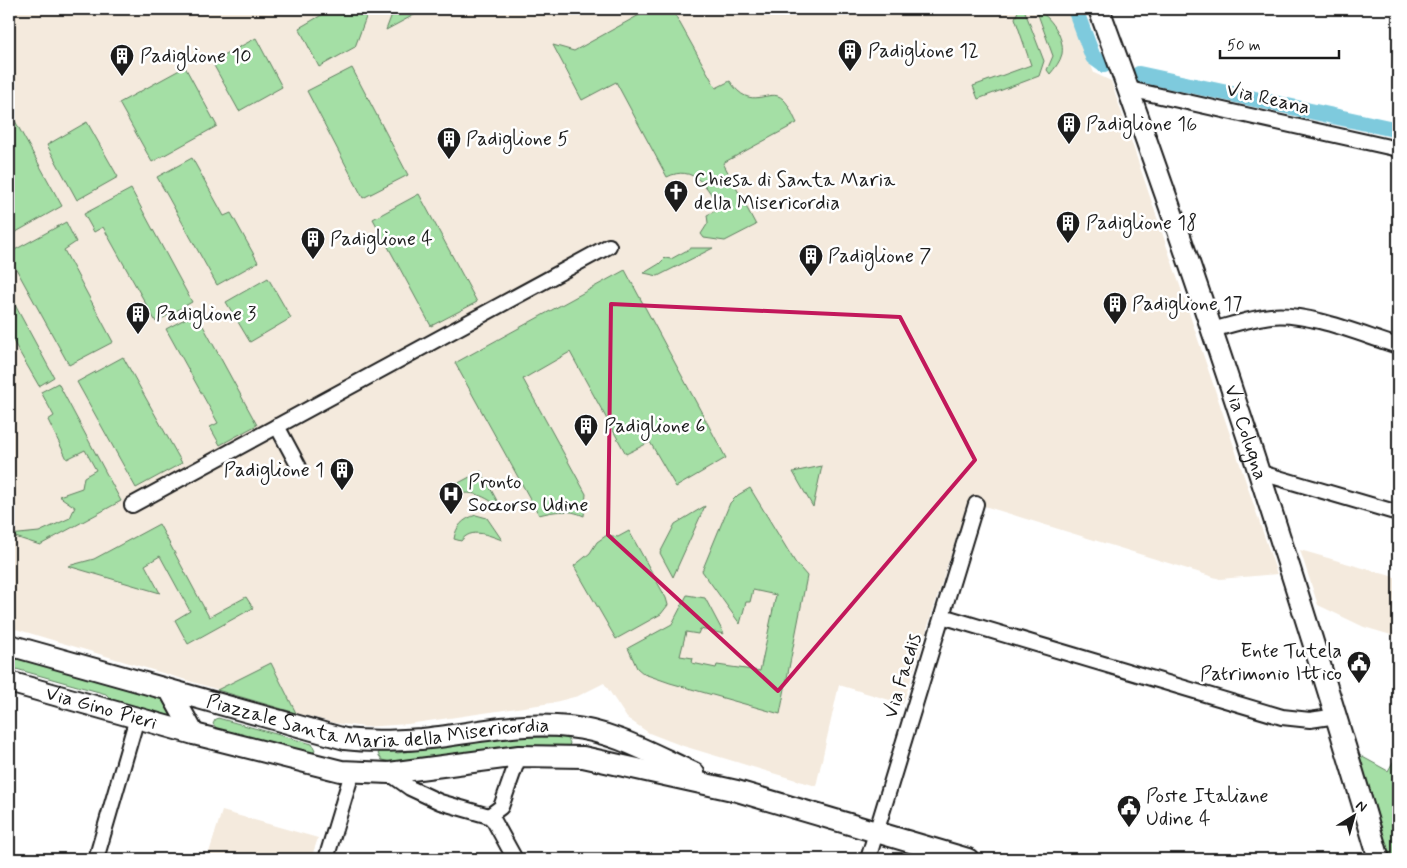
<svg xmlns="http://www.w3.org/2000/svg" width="1407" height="868" font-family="Mynerve,sans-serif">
	<rect width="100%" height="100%" fill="#fff"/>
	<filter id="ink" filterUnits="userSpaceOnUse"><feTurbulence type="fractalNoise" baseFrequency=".02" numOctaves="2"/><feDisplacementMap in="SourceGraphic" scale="10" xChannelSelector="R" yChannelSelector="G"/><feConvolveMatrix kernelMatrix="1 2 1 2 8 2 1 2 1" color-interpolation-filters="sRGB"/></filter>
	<g filter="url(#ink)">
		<g fill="#f4eadd">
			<path d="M9,9h1061l24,64 17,8 166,493 -57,5 -252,-78 -65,203 -64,-19 -23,101 -136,-41 -31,-12 -22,-15 -23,-35 -26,13 -27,7 -143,21 -43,3 -31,-4 -38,-10 -287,-86z"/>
			<path d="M1300,550l98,28v59l-34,-10 -46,-22z"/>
			<path d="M222,811l96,27 -7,21h-104z"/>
		</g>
		<g fill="#a4dfa5" stroke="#607e60">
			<path d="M332,9h37l-14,38 -36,20 -20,-39z"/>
			<path d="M394,9h31l-39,21z"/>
			<path d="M650,9h22l44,79 14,-7c21,33 39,5 53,18 6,5 10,17 14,24l-74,40 33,62 -31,16 -21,-3 -3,-4 7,-11 -1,-8 12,-6c-10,-22 -26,-45 -52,-32l-51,-95 -34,18 -29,-55 21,6z"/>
			<path d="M1019,9h5l20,52 -5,15 -61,23 -5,-13 58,-21 -16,-47z"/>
			<path d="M1036,9c14,7 29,28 26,45 -2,8 -7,14 -12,20l-3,-4 6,-14z"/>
			<path d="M256,38l26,49 -43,24 -27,-49z"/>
			<path d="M185,67l32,59 -65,36 -33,-59z"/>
			<path d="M352,68l56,107 -45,23 -56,-107z"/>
			<path d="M9,110l53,96 -53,30z"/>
			<path d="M87,122l31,55 -41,23 -30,-55z"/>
			<path d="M192,158l32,58 7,-3 27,49 -41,23 -60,-108z"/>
			<path d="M131,189l61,113 -36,20 -53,-95 -9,5 -10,-18z"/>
			<path d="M419,194l58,108 -46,24 -58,-107z"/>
			<path d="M66,222l10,20 -12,8 49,92 -44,23 -60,-109v-3z"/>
			<path d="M691,248h22l-55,28 -14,-3 15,-9 6,-6 6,1z"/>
			<path d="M625,270l101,188 -50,29 -26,-45 -24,12 -56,-102 -47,27 63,115 -2,22c-15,-7 -29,-5 -45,-1l-84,-152z"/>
			<path d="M268,278l23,40 -41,24 -24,-40z"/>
			<path d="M9,294l45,83 -15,9 -30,-52z"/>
			<path d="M196,313l61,112 -37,20 -10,-18 8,-4 -52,-94z"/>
			<path d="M123,357l59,106 -46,25 -59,-106z"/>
			<path d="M58,383l63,118 -81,44 -31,-10 30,-3 31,-14 5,-11 -16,-11 23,-8 2,-11 12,-7 -11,-20 -18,9 -19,-39 6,-4 -13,-24z"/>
			<path d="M822,466l-9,41 -20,-35z"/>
			<path d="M481,471l21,39c-13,-12 -29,-21 -47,-15l-4,-8z"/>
			<path d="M750,488l45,74 12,14 -27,138 -110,-31 -26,-9 -7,-6 -9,-20 44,-24 15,-29 18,3 19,36 -24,-5 -2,5 -12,-2 -6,24 13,2 -1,5 24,5 1,-3 43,6 16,-76 -23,-5 -3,12h-4l-6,22 -38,-53 28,-68 8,-8z"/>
			<path d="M705,506l-32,71 -13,-24 15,-29z"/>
			<path d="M476,515l11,3 15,22c-14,-5 -31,-13 -41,1l-7,-2c2,-13 9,-20 22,-24z"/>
			<path d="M159,524l50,93 37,-20 7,11 -65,36 -13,-24 15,-9 -30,-55 -15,9 15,28 -92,-27 26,-7z"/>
			<path d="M629,531l37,67 2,7 -7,9 -45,25 -42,-73 16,-13 7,-11 10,-7 11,2z"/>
			<path d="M9,655l151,41 20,27 -65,-19 -9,-10 -97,-27z"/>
			<path d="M271,663l25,50 -79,-23z"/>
			<path d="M218,718l94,26 3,6 -3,4 -94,-24 -5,-6 2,-4z"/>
			<path d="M518,737h45l5,2 2,4 -1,3 -4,2 -169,15 -14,-3 -4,-6 3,-5 8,-2 8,6z"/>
			<path d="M1398,753v106h-11l-28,-104 29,16z"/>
		</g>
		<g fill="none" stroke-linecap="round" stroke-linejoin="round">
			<g stroke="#7ecadd" stroke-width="16">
				<path d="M1075,9l18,48 11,8"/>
				<path d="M1139,74l259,56"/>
			</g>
			<defs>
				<g id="street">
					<path d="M1129,89l269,60"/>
					<path d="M1212,330c19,-5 40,-12 59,-14 38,-4 91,19 127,30"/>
					<path d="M277,426l22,41"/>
					<path d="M1258,472l140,41"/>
					<path d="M132,505l477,-259"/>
					<path d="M942,616l340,101 28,3 27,-4"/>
					<path d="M389,773l21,15 30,14 49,14 12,-9 18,-51"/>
					<path d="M489,816l5,5 21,38"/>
					<path d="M96,859l41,-141"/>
					<path d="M326,859l26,-86"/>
					<path d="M868,859l108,-355"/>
				</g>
				<g id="secondary">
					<path id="s1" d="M1099,9c103,280 195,564 280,850"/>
					<path id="s2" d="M9,645l336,94c25,3 50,2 76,0 50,-5 98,-18 148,-12 44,4 85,28 125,46"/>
					<path id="s3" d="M9,682l185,52 147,37 48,2 130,-17 64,1 154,34 231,68"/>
					<path d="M170,691l24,43"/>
				</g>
			</defs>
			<use href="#street" stroke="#1c1c1c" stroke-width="18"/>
			<use href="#secondary" stroke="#1c1c1c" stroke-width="24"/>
			<use href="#street" stroke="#fff" stroke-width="14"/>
			<use href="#secondary" stroke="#fff" stroke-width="20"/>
		</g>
	</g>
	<path fill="none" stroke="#c2185b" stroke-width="4" stroke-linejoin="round" d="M611,304l289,13 75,143 -197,231 -170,-156z"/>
	<defs>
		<symbol id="building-pin" viewBox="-11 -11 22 30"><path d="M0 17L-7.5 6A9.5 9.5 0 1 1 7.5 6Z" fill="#1c1c1c" stroke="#fff"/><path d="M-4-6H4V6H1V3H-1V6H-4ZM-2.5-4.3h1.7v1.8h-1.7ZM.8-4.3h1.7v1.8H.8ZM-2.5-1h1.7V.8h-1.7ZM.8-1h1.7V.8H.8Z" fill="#fff"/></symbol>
		<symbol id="church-pin" viewBox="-11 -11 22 30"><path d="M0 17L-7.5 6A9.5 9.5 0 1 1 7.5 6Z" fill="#1c1c1c" stroke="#fff"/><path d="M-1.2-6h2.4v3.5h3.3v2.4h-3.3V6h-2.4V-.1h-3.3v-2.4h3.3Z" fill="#fff"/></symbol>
		<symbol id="hospital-pin" viewBox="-11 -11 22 30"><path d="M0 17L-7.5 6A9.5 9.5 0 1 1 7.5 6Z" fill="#1c1c1c" stroke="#fff"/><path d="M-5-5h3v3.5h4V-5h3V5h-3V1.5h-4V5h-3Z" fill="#fff"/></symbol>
		<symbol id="civic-pin" viewBox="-11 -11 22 30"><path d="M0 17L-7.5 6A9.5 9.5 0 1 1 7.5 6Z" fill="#1c1c1c" stroke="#fff"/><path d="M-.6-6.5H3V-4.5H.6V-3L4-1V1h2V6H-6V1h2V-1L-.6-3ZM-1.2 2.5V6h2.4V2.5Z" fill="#fff"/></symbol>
	</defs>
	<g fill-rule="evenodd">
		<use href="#building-pin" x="836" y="37" width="28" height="38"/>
		<use href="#building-pin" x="108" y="42" width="28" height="38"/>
		<use href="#building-pin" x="1055" y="110" width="28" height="38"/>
		<use href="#building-pin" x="435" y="125" width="28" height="38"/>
		<use href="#church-pin" x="662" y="178" width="28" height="38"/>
		<use href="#building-pin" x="1054" y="209" width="28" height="38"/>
		<use href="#building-pin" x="299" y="225" width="28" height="38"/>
		<use href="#building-pin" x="797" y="242" width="28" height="38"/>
		<use href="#building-pin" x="1101" y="290" width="28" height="38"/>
		<use href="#building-pin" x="124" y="300" width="28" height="38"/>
		<use href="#building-pin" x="572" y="412" width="28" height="38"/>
		<use href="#building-pin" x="328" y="456" width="28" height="38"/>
		<use href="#hospital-pin" x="437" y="480" width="28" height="38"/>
		<use href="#civic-pin" x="1345" y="649" width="28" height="38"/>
		<use href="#civic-pin" x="1115" y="793" width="28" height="38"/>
	</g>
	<g text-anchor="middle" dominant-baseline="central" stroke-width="5" stroke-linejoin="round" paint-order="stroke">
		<g font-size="20" fill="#1c1c1c" stroke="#fff" text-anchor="start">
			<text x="868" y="51">Padiglione 12</text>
			<text x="140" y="56">Padiglione 10</text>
			<text x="1086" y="124">Padiglione 16</text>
			<text x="466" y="139">Padiglione 5</text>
			<text x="694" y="180">Chiesa di Santa Maria<tspan x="694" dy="23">della Misericordia</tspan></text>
			<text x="1086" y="223">Padiglione 18</text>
			<text x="330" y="239">Padiglione 4</text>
			<text x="828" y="256">Padiglione 7</text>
			<text x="1132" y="304">Padiglione 17</text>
			<text x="156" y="314">Padiglione 3</text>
			<text x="604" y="426">Padiglione 6</text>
			<text x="324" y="470" text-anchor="end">Padiglione 1</text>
			<text x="468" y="482">Pronto<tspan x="468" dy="23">Soccorso Udine</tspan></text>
			<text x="1342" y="651" text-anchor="end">Ente Tutela<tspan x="1342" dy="23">Patrimonio Ittico</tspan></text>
			<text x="1146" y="796">Poste Italiane<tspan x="1146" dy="23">Udine 4</tspan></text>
		</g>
		<g font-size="20" fill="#1c1c1c" stroke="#fff">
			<text transform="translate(1268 99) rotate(13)">Via Reana</text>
			<text stroke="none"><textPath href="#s1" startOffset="448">Via Colugna</textPath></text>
			<text transform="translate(903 676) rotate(-73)">Via Faedis</text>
			<text stroke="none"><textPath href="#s3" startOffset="96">Via Gino Pieri</textPath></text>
			<text stroke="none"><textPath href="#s2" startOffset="380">Piazzale Santa Maria della Misericordia</textPath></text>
		</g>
	</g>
	<rect width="1407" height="868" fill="none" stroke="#fff" stroke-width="30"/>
	<rect x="15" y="15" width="1377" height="838" fill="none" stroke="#1c1c1c" stroke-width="2" filter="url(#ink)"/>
	<g transform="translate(1354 816) rotate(37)" stroke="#ffffff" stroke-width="4" paint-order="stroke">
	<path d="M0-4L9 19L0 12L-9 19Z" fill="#1c1c1c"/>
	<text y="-8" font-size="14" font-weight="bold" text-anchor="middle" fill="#1c1c1c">N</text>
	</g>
	<path d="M1220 50v8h119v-8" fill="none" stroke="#1c1c1c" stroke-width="2.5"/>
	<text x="1227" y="50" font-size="15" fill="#1c1c1c" stroke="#ffffff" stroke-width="4" paint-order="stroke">50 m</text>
</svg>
